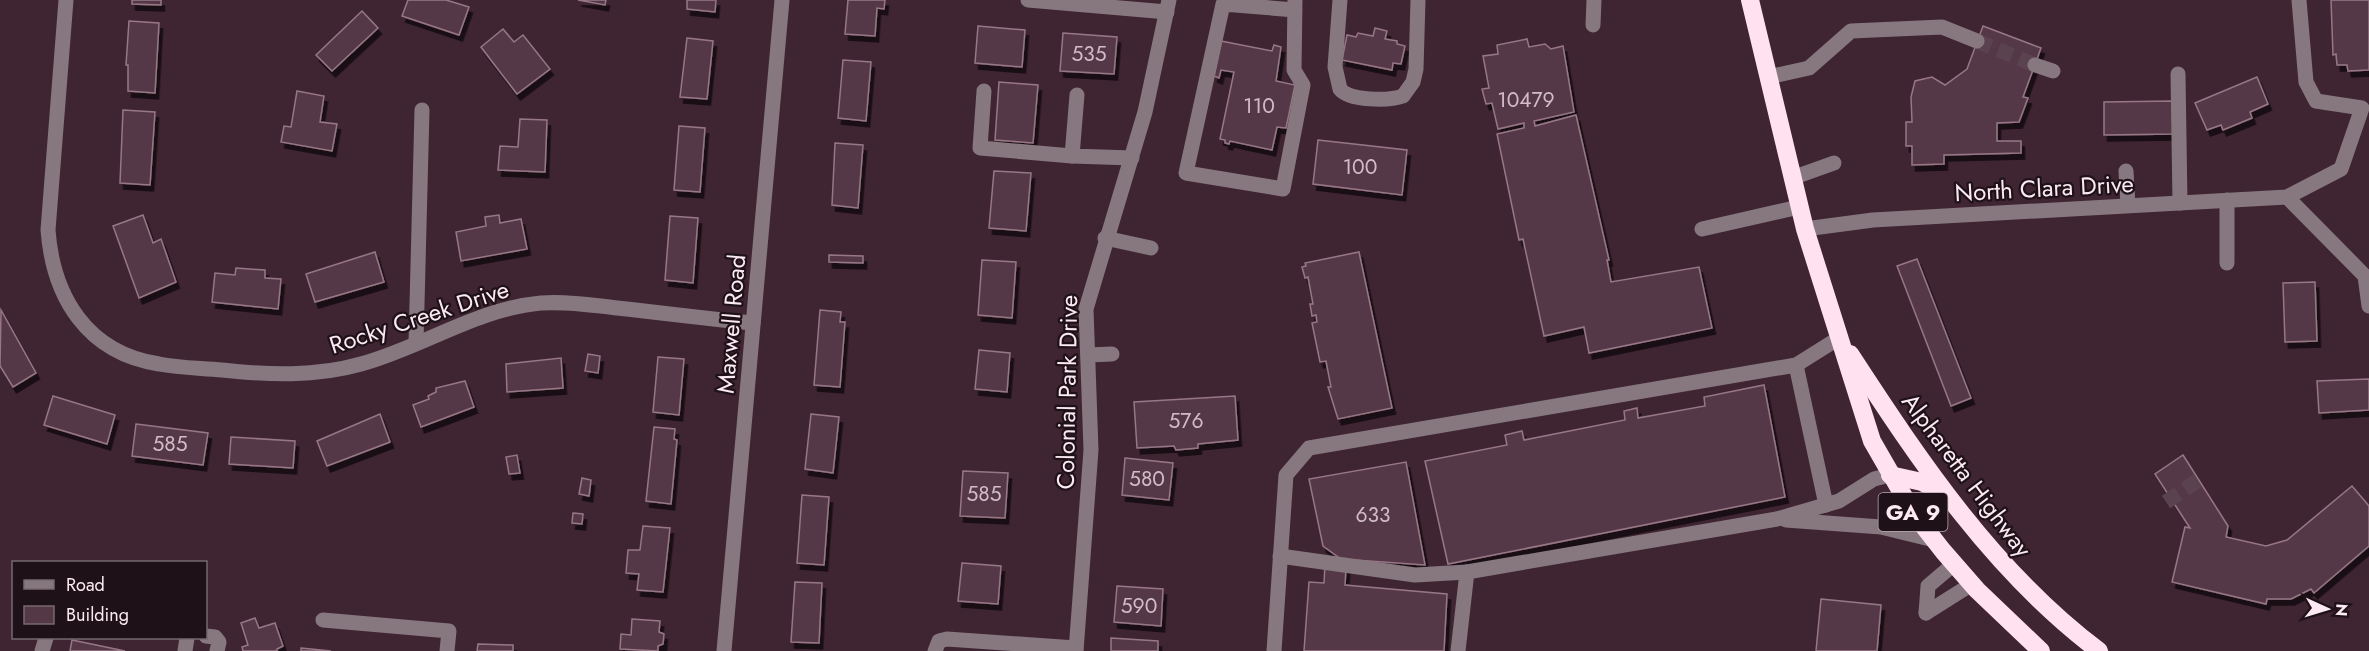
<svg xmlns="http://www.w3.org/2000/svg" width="2369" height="651" font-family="Jost,sans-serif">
	<defs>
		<filter id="shadow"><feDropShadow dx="3.5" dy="6" stdDeviation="0" flood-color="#0009"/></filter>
	</defs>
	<rect width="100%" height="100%" fill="#3f2432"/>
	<g fill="#553846" stroke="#977786" stroke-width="1.5" filter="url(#shadow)">
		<path d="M132,0h29v5l-29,-1z"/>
		<path d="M408,0h38l23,7 -10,28 -57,-19z"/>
		<path d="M578,0h28l-1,5z"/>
		<path d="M687,0h29l-1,12 -28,-3z"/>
		<path d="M848,0h37l-1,9 -7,-1 -2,28 -30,-2z"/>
		<path d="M2331,0h38v70l-21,1 -1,-6h-10l-1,-11 -3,1z"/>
		<path d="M362,11l16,17 -46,43 -16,-16z"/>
		<path d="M129,21l30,2 -4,70 -27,-2v-26h-2z"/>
		<path d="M978,26l47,4 -3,37 -47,-4z"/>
		<path d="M1983,26l58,22 -18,49 5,1 -9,24 -22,1v18h24v12l-77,2v9l-32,1v-19h-6v-24h6l-1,-25 4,-16 17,-4 13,8 22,-16z"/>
		<path d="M1375,28l12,3 -2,8 12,2v3l8,2 -4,18 -8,-1 -1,7 -50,-10 5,-25 9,2 2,-4 15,3z"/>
		<path d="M503,29l11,13 9,-7 27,34 -33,25 -36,-47z"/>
		<path d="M1063,33l54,4 -3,37 -54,-3z"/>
		<path d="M687,38l26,3 -6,58 -27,-2z"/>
		<path d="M1527,39l2,8 16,-3 6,5 12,-3 11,66 -40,9 1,5 41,-11 33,145h-2l4,22 88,-15 13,61 -123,25 -5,-26 -40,9 -21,-97 -4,1 -22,-106 27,-6v-5l-26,6 -6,-26 -6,1 -4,-15 7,-1 -6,-32 15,-2 -1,-9z"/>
		<path d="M1221,41l51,10 2,-6 7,2 -5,34 19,4 -9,43 -9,-1 -5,23 -42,-9 -1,3 -4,-1v-3l-5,-1 14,-67 -13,-2 -2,8 -5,-2z"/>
		<path d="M843,60l28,2 -5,59 -28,-3z"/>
		<path d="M2257,77l11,27 -18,8 2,6 -29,12 -2,-5 -14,5 -12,-27z"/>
		<path d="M999,82l39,3 -5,58 -38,-3z"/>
		<path d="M297,91l27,5 -4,26 17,2 -5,27 -51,-9 3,-16 7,1z"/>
		<path d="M2172,101l1,33 -69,1v-33z"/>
		<path d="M123,110l32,2 -5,73 -30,-2z"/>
		<path d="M520,119l27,1 -2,52 -47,-2 2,-24 18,1z"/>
		<path d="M679,126l26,2 -5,64 -26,-2z"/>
		<path d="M1318,140l89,10 -5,45 -89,-11z"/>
		<path d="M835,143l28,2 -5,63 -26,-3z"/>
		<path d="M994,171l37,2 -5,58 -37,-3z"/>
		<path d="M143,215l10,28 8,-4 15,43 -37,16 -26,-72z"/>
		<path d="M499,215l1,8 21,-4 6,30 -66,12 -5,-29 30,-6 -1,-9z"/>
		<path d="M670,216l28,2 -5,65 -28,-3z"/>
		<path d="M375,252l9,30 -69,20 -9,-28z"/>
		<path d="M1359,252l33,156 -54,11 -10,-32h3l-5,-26 -6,1 -8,-39 5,-1 -1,-7 -4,1 -2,-12h3l-5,-27 -3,1 -3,-11 4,-1 -1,-3z"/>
		<path d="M829,255l34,1v7l-34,-1z"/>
		<path d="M1917,259l54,139 -20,8 -54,-140z"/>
		<path d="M982,260l34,2 -4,56 -34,-3z"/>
		<path d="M236,268l29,2v8l16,1 -3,30 -66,-7 3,-29 20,2z"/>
		<path d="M2315,282l2,59 -32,1 -2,-59z"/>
		<path d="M1,310l35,63 -23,14 -13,-21z"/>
		<path d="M820,310l21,2 -1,10h5l-5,65 -26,-2z"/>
		<path d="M979,350l31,3 -3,39 -32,-3z"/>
		<path d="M588,354l12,2 -2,17 -13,-2z"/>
		<path d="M658,357l26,2 -5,56 -26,-3z"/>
		<path d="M561,358l2,30 -56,4 -1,-28z"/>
		<path d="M2369,379v31l-50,3 -2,-32z"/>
		<path d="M465,381l9,26 -53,20 -8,-22 16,-6 -1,-3 8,-4v-4z"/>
		<path d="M1764,385l21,112 -337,67 -23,-103 82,-16 -2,-10 17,-4 2,9 101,-20 -1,-9 13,-3 1,10 67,-12 -1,-9z"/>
		<path d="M53,396l62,19 -8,29 -63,-19z"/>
		<path d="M1235,396l3,44 -40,4v4l-22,2 -2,-4 -37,2 -3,-46z"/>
		<path d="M380,414l10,28 -63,24 -10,-25z"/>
		<path d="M811,414l28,3 -6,56 -28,-4z"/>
		<path d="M136,424l72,9 -5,32 -71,-9z"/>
		<path d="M654,427l21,2 -1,10 3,1 -6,64 -25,-3z"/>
		<path d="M231,437l64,4 -2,27 -64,-4z"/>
		<path d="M517,455l3,18 -11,1 -3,-17z"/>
		<path d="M2183,455l45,71 -2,11 40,9 21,-6 65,-54 17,20v40l-55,47 -3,-4 -20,10h-24l-1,5 -94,-22 13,-55 5,1 -35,-54z"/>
		<path d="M1125,458l48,5 -4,37 -47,-5z"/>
		<path d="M1406,462l19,103 -84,-6 -18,-13 -14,-67z"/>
		<path d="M963,471l45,2 -3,45 -45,-2z"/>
		<path d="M582,478l9,2 -2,16 -10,-2z"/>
		<path d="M802,495l27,2 -5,68 -27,-2z"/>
		<path d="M573,513l10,1 -1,10 -10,-1z"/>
		<path d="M643,526l27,2 -7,64 -26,-2 2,-16 -13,-1 2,-23h12z"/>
		<path d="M962,563l39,3 -3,38 -40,-3z"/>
		<path d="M1325,564l21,4 -1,17 102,9 -3,57h-140l5,-69 15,1z"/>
		<path d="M795,582l27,1 -3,60 -28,-1z"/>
		<path d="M1117,586l46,3 -2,37 -47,-4z"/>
		<path d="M1821,599l60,6 -4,46h-61z"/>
		<path d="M255,618l4,10 16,-5 8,23 -6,3v2h-34l-1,-4 6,-2 -7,-22z"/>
		<path d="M632,619l28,2 -1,11 5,2 -1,10 -5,2v5l-38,-2 1,-15 10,1z"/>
		<path d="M1111,638l47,3v10h-47z"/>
		<path d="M72,640l53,11h-55z"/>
		<path d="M478,644l35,1v6h-36z"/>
		<path d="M301,648l30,3h-30z"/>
	</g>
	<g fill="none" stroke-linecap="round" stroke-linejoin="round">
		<g stroke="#5b424f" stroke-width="15" stroke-dasharray="15 8" stroke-linecap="butt">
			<path d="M1977,41l58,24"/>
			<path d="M2166,502l37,-25"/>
		</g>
		<g stroke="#86787e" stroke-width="15">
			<path d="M66,0l-18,230c5,67 39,123 111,134 20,4 42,4 63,6 47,5 93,7 139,-6 62,-17 115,-55 180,-61 28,-2 58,3 86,6 42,5 84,10 126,14"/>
			<path d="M1028,0l139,12"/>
			<path d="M1340,0l-5,67 5,22c9,12 49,12 63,7l10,-14 3,-13 2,-69"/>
			<path d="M1295,10l-72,-6 -37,169 97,16 20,-104 -9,-15 1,-70"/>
			<path d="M1593,25l1,-25"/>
			<path d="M2035,65l18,6"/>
			<path d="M2178,74l2,129"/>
			<path d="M1768,77l41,-9 42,-37 91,-4 35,14"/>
			<path d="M984,91l-4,57 92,8"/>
			<path d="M1077,95l-5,61 60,2"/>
			<path d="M2126,171l2,34"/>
			<path d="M1792,178l42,-15"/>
			<path d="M2287,197l78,79 4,30"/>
			<path d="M1702,229l97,-22"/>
			<path d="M1805,229l68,-9 414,-23 54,-28 21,-61 -46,-7 -10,-19 -7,-82"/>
			<path d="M1105,238l46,10"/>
			<path d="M2227,263v-63"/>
			<path d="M416,343l6,-233"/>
			<path d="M1088,355l24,-1"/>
			<path d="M1796,365l30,140"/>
			<path d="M1786,520l95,7 53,13"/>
			<path d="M1280,556l135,19 52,-3"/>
			<path d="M1926,613l2,-27 26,-22"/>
			<path d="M1926,613l46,-29"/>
			<path d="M323,620l126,11 -2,20"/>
			<path d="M206,636l9,1 4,5 -2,9"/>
			<path d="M42,651l4,-13"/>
			<path d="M185,651l2,-13"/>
			<path d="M724,651l58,-651"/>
			<path d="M935,651l4,-10 8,-2 129,9"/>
			<path d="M1076,651l15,-201 -5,-141 59,-197 24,-112"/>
			<path d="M1274,651l12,-176 23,-27 487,-83 43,-27"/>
			<path d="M1458,651l9,-79 310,-53 62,-18 35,-22 16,-4"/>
		</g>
		<g stroke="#ffe1ef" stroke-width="18">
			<path d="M1750,0l55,229 67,212 42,73 29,37 34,39 64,61"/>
			<path d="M1850,354c71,109 144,218 249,297"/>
			<path d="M1890,475l32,7 21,11"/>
		</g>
	</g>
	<g text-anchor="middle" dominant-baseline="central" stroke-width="4.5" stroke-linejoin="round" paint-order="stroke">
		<g font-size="21" fill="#d2bdc6">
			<text x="1089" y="54">535</text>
			<text x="1526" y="100">10479</text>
			<text x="1259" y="106">110</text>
			<text x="1360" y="167">100</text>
			<text x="1186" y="421">576</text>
			<text x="170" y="444">585</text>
			<text x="1147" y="479">580</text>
			<text x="984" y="494">585</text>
			<text x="1373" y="515">633</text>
			<text x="1139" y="606">590</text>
		</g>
		<rect fill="#1e1218" stroke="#b9a8b0" stroke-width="1.5" x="1878.5" y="493" width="69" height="38" rx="4.5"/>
		<g font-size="22" font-weight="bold" fill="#fce9f1">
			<text x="1913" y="512">GA 9</text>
		</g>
		<g font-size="24" fill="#fce9f1" stroke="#1e1218">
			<text transform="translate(2044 188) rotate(-3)">North Clara Drive</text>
			<text transform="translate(419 317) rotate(-18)">Rocky Creek Drive</text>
			<text transform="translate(731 324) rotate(-85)">Maxwell Road</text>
			<text transform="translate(1067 392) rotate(-89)">Colonial Park Drive</text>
			<text transform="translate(1967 475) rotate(53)">Alpharetta Highway</text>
		</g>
	</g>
	<rect x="12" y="561" width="195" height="78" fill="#1e1218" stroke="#77686f" stroke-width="1.5"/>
	<rect x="24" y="580" width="30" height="9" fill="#86787e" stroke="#77686f" stroke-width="1.5"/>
	<text x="66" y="591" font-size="18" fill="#fce9f1">Road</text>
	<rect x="24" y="606" width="30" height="18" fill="#553846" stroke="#77686f" stroke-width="1.5"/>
	<text x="66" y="621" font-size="18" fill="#fce9f1">Building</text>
	<g transform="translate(2327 609) rotate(94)" stroke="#1e1218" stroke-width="4.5" paint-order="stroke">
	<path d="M0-4.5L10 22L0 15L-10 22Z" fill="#fce9f1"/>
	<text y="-9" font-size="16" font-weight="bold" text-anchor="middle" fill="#fce9f1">N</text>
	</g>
</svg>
